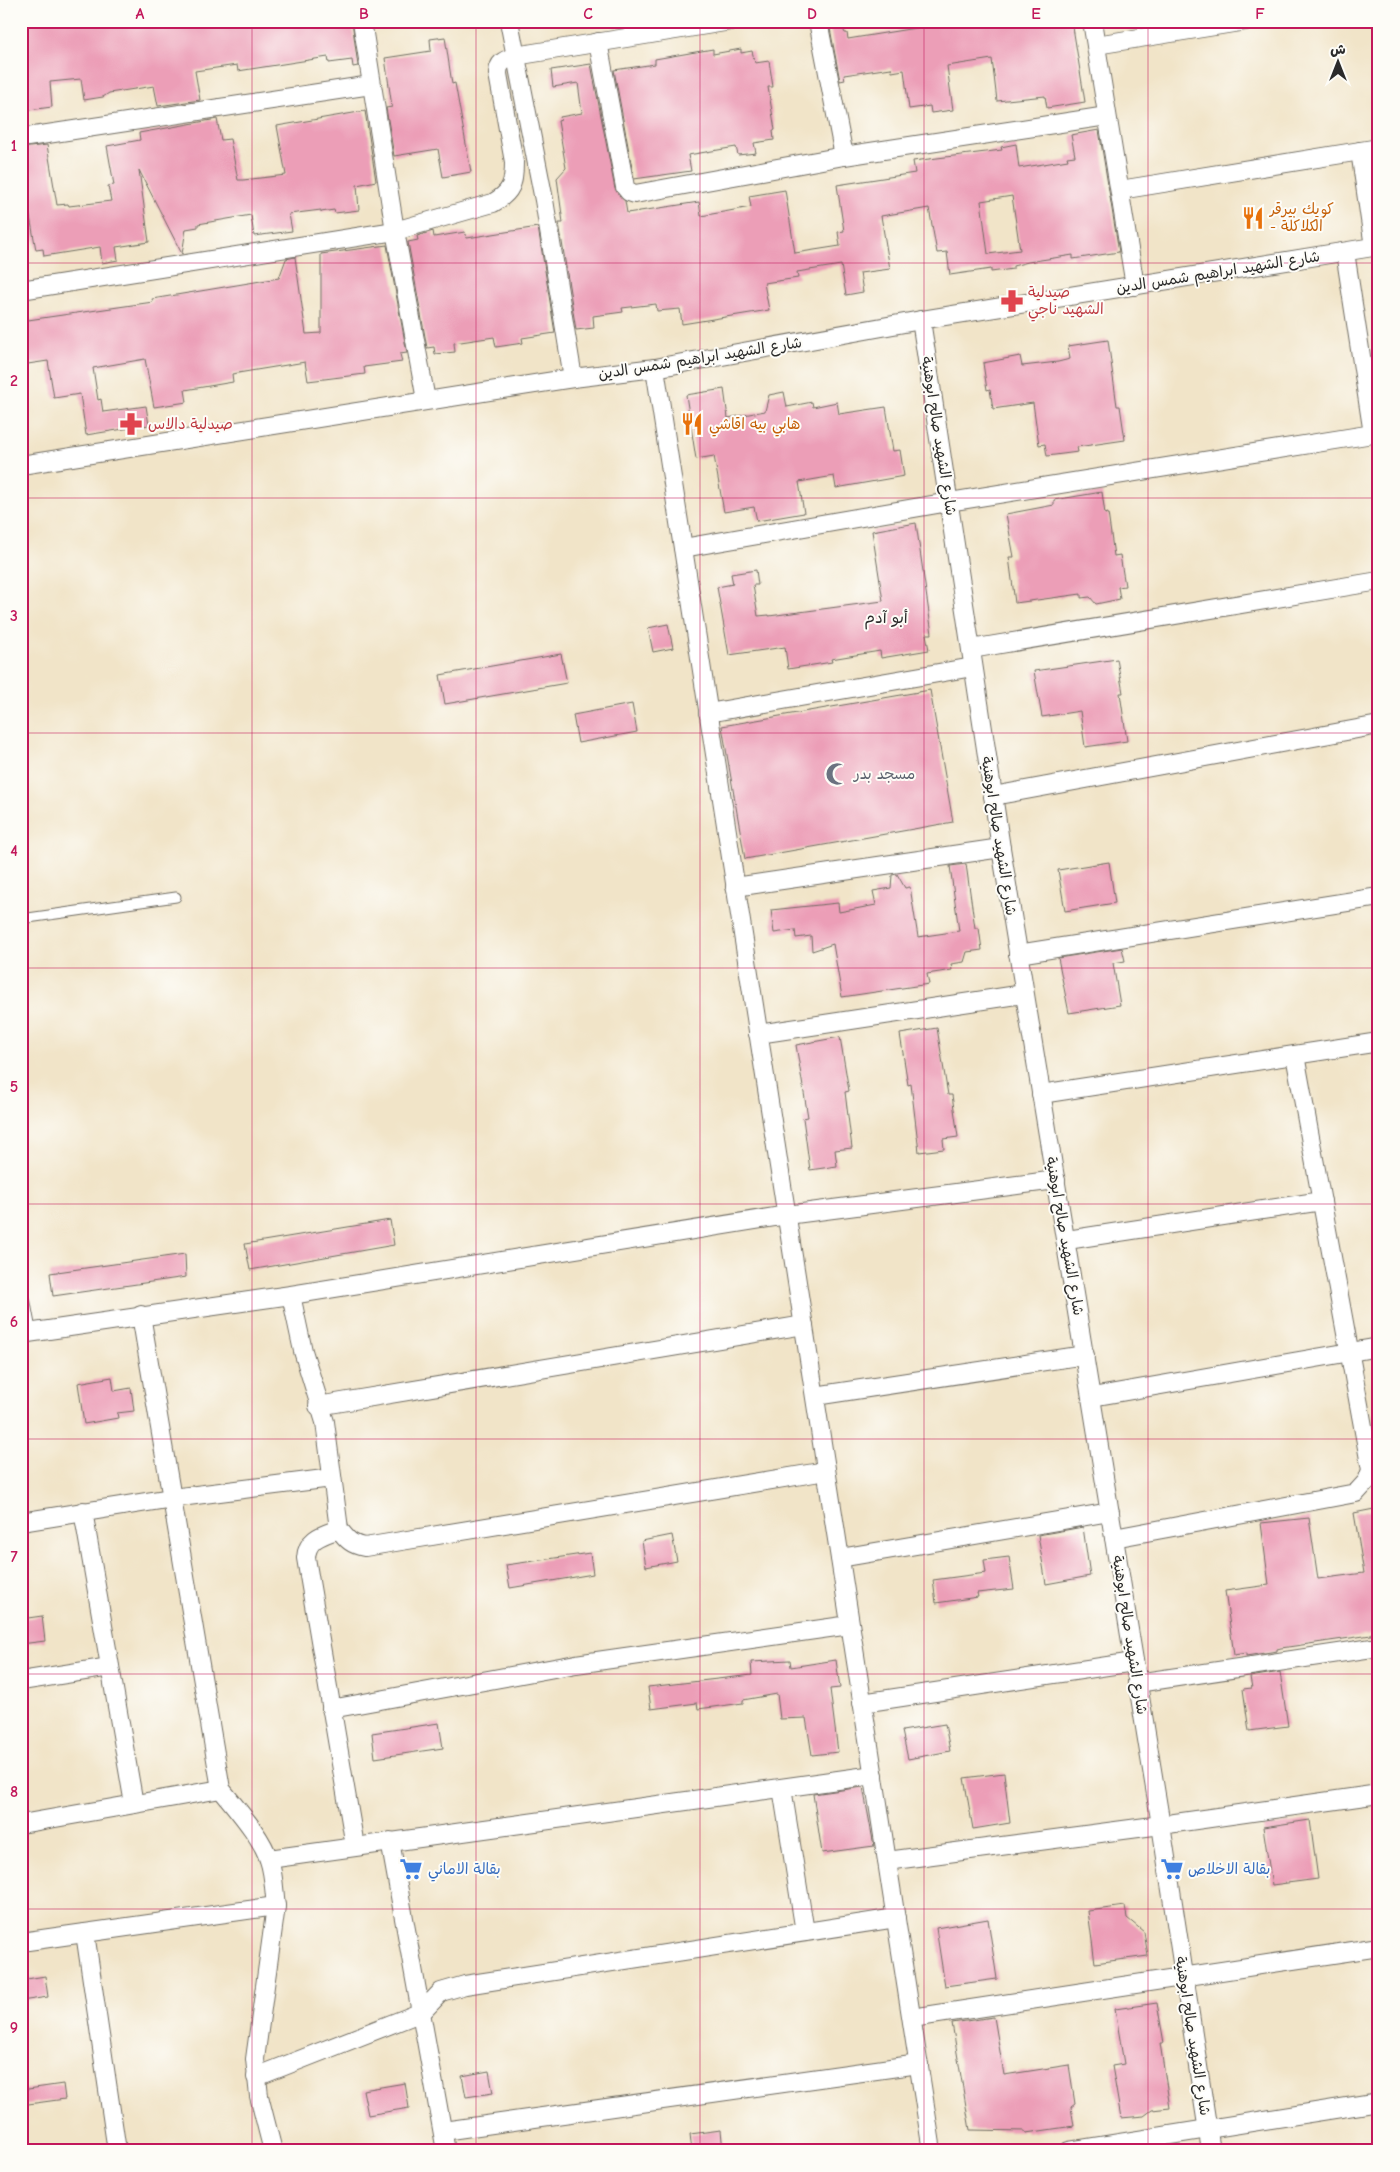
<svg xmlns="http://www.w3.org/2000/svg" width="1400" height="2172" font-family="'Comic Neue','Playpen Sans Arabic',sans-serif">
	<rect width="100%" height="100%" fill="#fdfcf7"/>
	<filter id="ink" filterUnits="userSpaceOnUse"><feTurbulence type="fractalNoise" baseFrequency=".02" numOctaves="2"/><feDisplacementMap in="SourceGraphic" scale="10" xChannelSelector="R" yChannelSelector="G"/><feConvolveMatrix kernelMatrix="1 2 1 2 8 2 1 2 1" color-interpolation-filters="sRGB"/></filter>
	<filter id="wash" filterUnits="userSpaceOnUse"><feTurbulence type="fractalNoise" baseFrequency=".0096" numOctaves="4" result="noise"/><feDisplacementMap in="SourceGraphic" scale="20" xChannelSelector="R" yChannelSelector="G"/><feGaussianBlur stdDeviation="1.12" result="paint"/><feColorMatrix in="noise" values="0 0 0 0 0 0 0 0 0 0 0 0 0 0 0 0 0 1.4 0 .05"/><feComposite in="paint" operator="in"/></filter>
	<g filter="url(#wash)">
		<rect width="100%" height="100%" fill="#f1e4c8"/>
		<g id="blocks">
			<g fill="#ec9eb7" fill-rule="evenodd">
				<path d="M21,21h331l6,45 -5,1 -1,-7 -23,3 -1,-6 -90,14 -1,-6 -42,6 5,29 -42,6 -4,-20 -45,7 -6,4 -19,3 -3,-21 -31,3 2,25 -23,3v-5l-5,1v-5l-3,1z"/>
				<path d="M839,21l6,12h2l1,6 92,-15v-3h132l13,81 -38,6 -2,-12 -48,5 -5,-42 -45,7 6,44 -22,3 -1,-7 -21,3 -5,-39 -12,2 -1,-4 -47,7 1,5 -5,1 -11,-58z"/>
				<path d="M445,37l7,47 3,-1 16,89 -28,5 -5,-28 -44,7 -8,-48 6,-1 -7,-49 46,-7 -1,-12z"/>
				<path d="M713,49v5l28,-5v4l11,-2 3,12 14,-2 4,26h-5l7,43h-2l1,10 -20,3 2,10 -18,2 -2,-8 -48,8 3,16 -57,8 -20,-109 41,-6v-5z"/>
				<path d="M591,64l24,125 10,12 2,12 72,-11 2,14 50,-9 -2,-11 36,-6 10,63 45,-7 -2,-14 6,-1 -7,-46 78,-12 -2,-12 89,-11 -1,-3 15,-3 3,24 49,-8 -1,-3 8,-1 -4,-21 28,-5 20,122 -46,7v-4l-45,7 -15,4v3l-22,3v-3l-41,6 -3,-23 -10,1 -8,-45 -48,8 9,53 -30,4 3,19 -17,3 -5,-30 -44,7 1,6 -34,5 5,27 -87,14 -2,-15 -23,2 -1,-7 -34,4 1,4 -30,4 1,12 -18,2 -17,-107h4l-6,-45 9,-10 -8,-47 3,-1 -1,-3 22,-4 -4,-30 -25,4 -2,-17zM1012,196l8,54 -32,4 -7,-53z"/>
				<path d="M365,111l11,70 -19,4 2,25 -24,3 -1,-3 -13,2v-2l-32,4 3,17 -38,5 -3,-21 -53,9v3l-12,2 -4,25 -43,-84 10,72 -33,5 2,13 -16,3 -2,-16 -56,9 -1,-7 -7,1 -8,-45 -7,1v-58l26,-3 10,60 11,-1 1,2 42,-5 -3,-15 6,-1 -7,-39 33,-6 -1,-7 78,-14 4,21 9,-1 8,41h5l43,-5 -9,-49z"/>
				<path d="M538,227l17,106 -33,5 1,5 -27,4 -2,-10 -40,6 1,9 -20,2 -1,-7 -7,1 -19,-106 10,-2 -1,-4 16,-5 1,6 31,-5 2,6z"/>
				<path d="M387,245l20,108 -7,1 2,8 -38,5 1,7 -57,7 -3,-19 -73,12 1,8 -48,8 2,12 -33,5 -9,-48 -52,9 5,32 3,-1 2,13 43,-6 3,19 -63,10 -6,-41 -26,4 -6,-37 -27,4v-44l132,-19 -1,-3 127,-21 7,-19 9,-2 11,77 15,-1v-79z"/>
				<path d="M1108,340l9,66h3l5,34 -48,7 1,5 -31,4 -2,-12 -6,1 -6,-42 -40,6 -3,-20 -3,1 -4,-27 37,-7 2,10 36,-4 12,-3 -2,-13z"/>
				<path d="M724,389l4,29 37,-7 4,-16 15,-3 3,15 25,-5 1,5 24,-5 2,12 47,-7 7,44 7,-1 4,26 -68,12 -2,-12 -35,6 5,31 -47,8 -3,-14 -30,5 -10,-56 -18,3 -10,-64z"/>
				<path d="M1102,492l3,22 3,-1 6,43 6,-1 5,31 -7,1 2,12 -24,5 -6,-7 -9,1v-4l-66,9 -6,-46h5l-8,-43 48,-9v-5z"/>
				<path d="M916,523l16,111h-6l3,16 -48,8 -1,-7 -49,8 1,3 -44,7 -3,-22 -56,8 -12,-68 16,-3 -2,-10 25,-4 2,15h-5l5,31 11,-1v1l114,-15 -11,-70z"/>
				<path d="M668,624l5,24 -20,4 -5,-24z"/>
				<path d="M561,654l6,29 -122,21 -5,-29z"/>
				<path d="M1117,659l6,34h-3l7,48 -42,6 -5,-36 -38,6 -8,-46z"/>
				<path d="M930,690l23,132 -208,37 -23,-133z"/>
				<path d="M632,704l5,28 -59,11 -5,-28z"/>
				<path d="M1109,862l6,41 -50,8 -7,-41z"/>
				<path d="M966,864l9,64h4l3,22 -15,2 -3,10 -13,2 1,6 -25,4 2,10 -87,13 -9,-53 -21,7 -1,-15 -15,2 -1,-8 -21,3 -3,-23 67,-7 1,9 37,-7 -3,-14 18,-3 1,-13 5,-1 8,14 5,-1 8,50 41,-6 -9,-65z"/>
				<path d="M1122,948l3,13 -12,2 7,42 -51,8 -11,-55z"/>
				<path d="M937,1028l11,67h4l6,42 -15,2 1,10 -25,3 -8,-68 -3,1 -8,-51z"/>
				<path d="M840,1037l9,54 -4,1 7,56 -17,2 2,16 -27,4 -7,-52 5,-1 -12,-72z"/>
				<path d="M390,1220l4,25 -144,25 -5,-26z"/>
				<path d="M185,1254l1,23 -133,19 -3,-23z"/>
				<path d="M112,1377l2,14 17,-3 3,23 -17,2 1,5 -34,6 -6,-41z"/>
				<path d="M1379,1508v124l-8,1v2l-90,13 -4,1v2l-31,5v-3l-12,2 -9,-64 44,-6 -8,-62 48,-5 9,61 46,-6 -10,-60z"/>
				<path d="M1083,1527l7,49 -44,8 -8,-49z"/>
				<path d="M672,1535l5,26 -31,6 -4,-26z"/>
				<path d="M590,1553l3,21 -83,14 -4,-23z"/>
				<path d="M1009,1557l5,32 -37,4 1,4 -42,6 -3,-23 53,-7 -2,-13z"/>
				<path d="M42,1616l3,25 -24,3v-25z"/>
				<path d="M790,1660l1,7 45,-7 4,28 -10,1 8,63 -26,3 -6,-37 -26,1 -3,-25 -34,6v3l-45,6 -1,-6 -46,6 -3,-22 104,-12 -1,-13z"/>
				<path d="M1280,1672l8,54 -39,5 -6,-42 9,-1 -2,-11z"/>
				<path d="M439,1723l4,25 -68,10 -3,-25z"/>
				<path d="M945,1724l5,27 -42,8 -6,-28z"/>
				<path d="M1004,1773l6,50 -37,6 -9,-51z"/>
				<path d="M863,1787l11,59 -52,7 -9,-59z"/>
				<path d="M1310,1820l8,59 -46,6 -9,-58z"/>
				<path d="M1125,1906l2,12 17,14 4,24 -53,7 -7,-52z"/>
				<path d="M988,1919l9,60 -52,7 -9,-58z"/>
				<path d="M45,1976l3,21 -27,4v-21z"/>
				<path d="M1157,2003l7,40h-4l10,65 -18,2 -8,6 -23,2 -9,-52 12,-2 -9,-55z"/>
				<path d="M994,2017l10,58 65,-10 6,39 -4,3 3,19 -48,7 -1,-2 -55,-1 -18,-107z"/>
				<path d="M489,2071l4,22 -27,4 -4,-21z"/>
				<path d="M405,2083l4,25 -41,7 -5,-25z"/>
				<path d="M63,2084l2,15 -44,6v-15z"/>
				<path d="M721,2130l2,21h-31l-2,-17z"/>
			</g>
		</g>
	</g>
	<g filter="url(#ink)">
		<use href="#blocks" fill-opacity="0" stroke="#706c62" stroke-width="1"/>
		<g fill="none" stroke-linecap="round" stroke-linejoin="round">
			<defs>
				<path id="lane" d="M21,919l155,-22"/>
				<g id="street">
					<path d="M362,21l33,210 31,169"/>
					<path d="M509,21l35,179 29,178"/>
					<path d="M818,21l26,135"/>
					<path d="M1092,21l43,265"/>
					<path d="M598,42l27,145 4,5 6,2 209,-38 263,-40"/>
					<path d="M1096,45l150,-24"/>
					<path d="M21,138l350,-53"/>
					<path d="M1360,151l14,96"/>
					<path d="M1120,190l259,-42"/>
					<path d="M1345,252l28,182"/>
					<path d="M21,290l374,-59 98,-28c19,-11 21,-20 21,-41l-16,-88c0,-12 7,-14 17,-18l216,-35"/>
					<path d="M921,320l80,528 160,977 50,326"/>
					<path d="M655,368l277,1783"/>
					<path d="M21,465l552,-87 82,-10 266,-48 458,-74"/>
					<path d="M683,548l266,-46 430,-69"/>
					<path d="M971,649l408,-68"/>
					<path d="M708,713l265,-46"/>
					<path d="M993,796l386,-71"/>
					<path d="M735,887l266,-39"/>
					<path d="M1018,954l361,-57"/>
					<path d="M758,1034l266,-40"/>
					<path d="M1041,1094l338,-52"/>
					<path d="M1067,1240l255,-39"/>
					<path d="M291,1295l12,56 22,71 14,107c8,11 13,16 26,18l461,-76"/>
					<path d="M21,1301l6,32"/>
					<path d="M141,1315l80,474c15,19 41,48 48,71 5,14 5,31 7,46l-21,153 4,37 14,55"/>
					<path d="M21,1334l270,-39 496,-80 269,-35"/>
					<path d="M815,1396l270,-41"/>
					<path d="M1092,1397l287,-50"/>
					<path d="M318,1406l486,-81"/>
					<path d="M83,1511l51,293"/>
					<path d="M21,1522l151,-24 160,-20"/>
					<path d="M339,1529c-16,6 -32,9 -33,29l49,288"/>
					<path d="M1114,1538l242,-45 11,-12 4,-11 -76,-415"/>
					<path d="M840,1558l270,-46"/>
					<path d="M21,1681l89,-14"/>
					<path d="M1137,1683l242,-36"/>
					<path d="M862,1703l272,-41"/>
					<path d="M331,1709l245,-45 274,-39"/>
					<path d="M782,1788l23,144"/>
					<path d="M21,1824l200,-35"/>
					<path d="M390,1841l56,310"/>
					<path d="M269,1859l605,-84"/>
					<path d="M887,1861l274,-36 218,-31"/>
					<path d="M85,1933l32,218"/>
					<path d="M21,1942l255,-36"/>
					<path d="M912,2018l467,-71"/>
					<path d="M256,2077l166,-65 19,-20 24,-7 431,-67"/>
					<path d="M443,2131l476,-67"/>
					<path d="M1069,2151l310,-49"/>
				</g>
			</defs>
			<use href="#lane" stroke="#706c62" stroke-width="11"/>
			<use href="#street" stroke="#706c62" stroke-width="20"/>
			<use href="#lane" stroke="#fff" stroke-width="9"/>
			<use href="#street" stroke="#fff" stroke-width="18"/>
		</g>
	</g>
	<path fill="none" stroke="#c2185b" stroke-width="1" stroke-opacity="0.55" d="M252,21v2130M476,21v2130M700,21v2130M924,21v2130M1148,21v2130M21,263h1358M21,498h1358M21,733h1358M21,968h1358M21,1204h1358M21,1439h1358M21,1674h1358M21,1909h1358"/>
	<defs>
		<symbol id="restaurant-bare" viewBox="-9 -9 18 18"><path d="M-5-6h1v4h1v-4h1v4h1v-4h1v5L-1.5 .5V6h-2V.5L-5-1ZM5-6V6H3V1.5H1.5Q1.5-4 5-6Z" fill="#e8710a" stroke="#fdfcf7" stroke-width="2.5" paint-order="stroke"/></symbol>
		<symbol id="pharmacy-bare" viewBox="-9 -9 18 18"><path d="M-2-6h4v4h4v4h-4v4h-4v-4h-4v-4h4Z" fill="#e0444e" stroke="#fdfcf7" stroke-width="2.5" paint-order="stroke"/></symbol>
		<symbol id="mosque-bare" viewBox="-9 -9 18 18"><path d="M3.5-4.9A6 6 0 1 0 3.5 4.9A5 5 0 1 1 3.5-4.9Z" fill="#6b7280" stroke="#fdfcf7" stroke-width="2.5" paint-order="stroke"/></symbol>
		<symbol id="supermarket-bare" viewBox="-9 -9 18 18"><path d="M-6-5.5h2.5l.6 2H6L4.5 2H-2.5L-4.4-4H-6ZM-1.5 3.2a1.3 1.3 0 1 0 .1 0ZM3 3.2a1.3 1.3 0 1 0 .1 0Z" fill="#3f7fe0" stroke="#fdfcf7" stroke-width="2.5" paint-order="stroke"/></symbol>
	</defs>
	<g fill-rule="evenodd">
		<use href="#restaurant-bare" x="1237" y="202" width="32" height="32"/>
		<use href="#pharmacy-bare" x="996" y="285" width="32" height="32"/>
		<use href="#pharmacy-bare" x="115" y="408" width="32" height="32"/>
		<use href="#restaurant-bare" x="676" y="408" width="32" height="32"/>
		<use href="#mosque-bare" x="821" y="758" width="32" height="32"/>
		<use href="#supermarket-bare" x="395" y="1853" width="32" height="32"/>
		<use href="#supermarket-bare" x="1156" y="1853" width="32" height="32"/>
	</g>
	<g text-anchor="middle" dominant-baseline="central" stroke-width="4" stroke-linejoin="round" paint-order="stroke">
		<g font-size="15" fill="#c56008" stroke="#fdfcf7" text-anchor="start">
			<text x="1270" y="209">كويك بيرقر<tspan x="1270" dy="17">- الكلاكلة</tspan></text>
			<text x="709" y="424">هابي بيه اقاشي</text>
		</g>
		<g font-size="15" fill="#2b2b2b" stroke="#fdfcf7">
			<text transform="translate(1218 272) rotate(-9)">شارع الشهيد ابراهيم شمس الدين</text>
			<text transform="translate(700 358) rotate(-9)">شارع الشهيد ابراهيم شمس الدين</text>
			<text transform="translate(939 436) rotate(81)">شارع الشهيد صالح ابوهنية</text>
			<text transform="translate(999 836) rotate(81)">شارع الشهيد صالح ابوهنية</text>
			<text transform="translate(1065 1236) rotate(80)">شارع الشهيد صالح ابوهنية</text>
			<text transform="translate(1130 1635) rotate(81)">شارع الشهيد صالح ابوهنية</text>
			<text transform="translate(1193 2036) rotate(81)">شارع الشهيد صالح ابوهنية</text>
		</g>
		<g font-size="15" fill="#be3a42" stroke="#fdfcf7" text-anchor="start">
			<text x="1028" y="292">صيدلية<tspan x="1028" dy="17">الشهيد ناجي</tspan></text>
			<text x="148" y="424">صيدلية دالاس</text>
		</g>
		<g font-size="15" fill="#5b616d" stroke="#fdfcf7" text-anchor="start">
			<text x="854" y="774">مسجد بدر</text>
		</g>
		<g font-size="15" fill="#366cbe" stroke="#fdfcf7" text-anchor="start">
			<text x="428" y="1869">بقالة الاماني</text>
			<text x="1188" y="1869">بقالة الاخلاص</text>
		</g>
		<g font-size="16" fill="#2b2b2b" stroke="#fdfcf7">
			<text x="886" y="618">أبو آدم</text>
		</g>
	</g>
	<rect width="1400" height="2172" fill="none" stroke="#fdfcf7" stroke-width="55"/>
	<g transform="translate(1338 62)" stroke="#fdfcf7" stroke-width="4" paint-order="stroke">
	<path d="M0-4L9 19L0 12L-9 19Z" fill="#2b2b2b"/>
	<text y="-8" font-size="14" font-weight="bold" text-anchor="middle" fill="#2b2b2b">ش</text>
	</g>
	<rect x="28" y="28" width="1344" height="2116" fill="none" stroke="#c2185b" stroke-width="2"/>
	<g font-size="16" text-anchor="middle" font-weight="bold" fill="#c2185b">
		<text x="140" y="19">A</text>
		<text x="364" y="19">B</text>
		<text x="588" y="19">C</text>
		<text x="812" y="19">D</text>
		<text x="1036" y="19">E</text>
		<text x="1260" y="19">F</text>
		<text x="14" y="151">1</text>
		<text x="14" y="386">2</text>
		<text x="14" y="621">3</text>
		<text x="14" y="856">4</text>
		<text x="14" y="1092">5</text>
		<text x="14" y="1327">6</text>
		<text x="14" y="1562">7</text>
		<text x="14" y="1797">8</text>
		<text x="14" y="2033">9</text>
	</g>
</svg>
